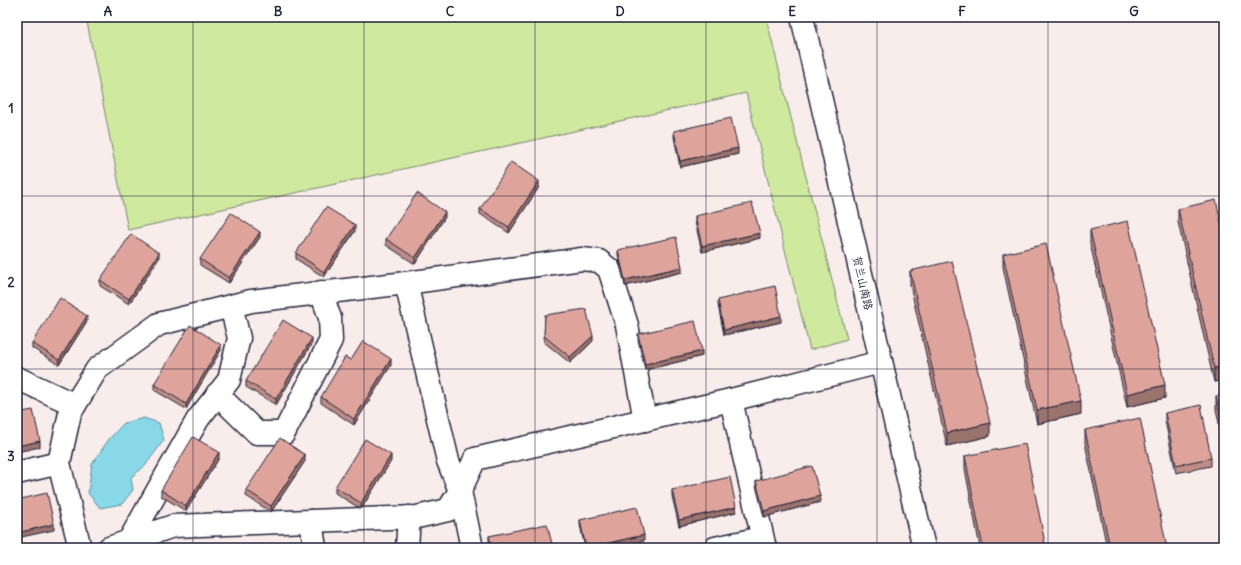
<svg xmlns="http://www.w3.org/2000/svg" width="1241" height="565" font-family="Delius,'LXGW WenKai TC',sans-serif">
	<rect width="100%" height="100%" fill="#f8edeb"/>
	<filter id="ink" filterUnits="userSpaceOnUse"><feTurbulence type="fractalNoise" baseFrequency=".025" numOctaves="2"/><feDisplacementMap in="SourceGraphic" scale="8" xChannelSelector="R" yChannelSelector="G"/><feConvolveMatrix kernelMatrix="1 2 1 2 8 2 1 2 1" color-interpolation-filters="sRGB"/></filter>
	<g filter="url(#ink)">
		<path fill="#cfe99f" stroke="#78866d" d="M86,17h680l21,85 60,237 -37,11 -64,-257 -618,137z"/>
		<path fill="#89d8e7" stroke="#608fa2" d="M144,418l15,5 5,17 -19,26 -14,11 2,13 -11,14 -22,4 -12,-15 4,-29 17,-25 15,-16z"/>
		<g fill="none" stroke-linecap="round" stroke-linejoin="round">
			<defs>
				<g id="minor">
					<path d="M802,17l122,531"/>
					<path d="M406,283l42,178 12,30 12,57"/>
					<path d="M17,378l58,27"/>
					<path d="M217,394l40,39h27l47,-93 -1,-22 -9,-26"/>
					<path d="M731,400l34,148"/>
					<path d="M17,473l42,-10"/>
					<path d="M311,521l4,27"/>
					<path d="M129,541l69,-122 31,-39 10,-42 -8,-32"/>
					<path d="M80,548l-21,-85 11,-50 27,-44 62,-45 92,-23 155,-18 176,-24 17,2 10,8 18,56 18,95"/>
					<path d="M109,548l64,-22 244,-9 31,-7 12,-19 15,-32 256,-59 150,-38"/>
					<path d="M407,548l2,-31"/>
					<path d="M715,548l47,-10"/>
				</g>
			</defs>
			<use href="#minor" stroke="#22223b" stroke-width="25"/>
			<use href="#minor" stroke="#fff" stroke-width="22"/>
		</g>
		<g fill="#bf8d86" stroke="#22223b">
			<path d="M674,131l64,23 -58,13 -6,-30z"/>
			<path d="M539,187l-30,46 -29,-19v-5z"/>
			<path d="M1178,209l46,27v144l-10,2 -36,-160z"/>
			<path d="M695,216l65,22 -58,14 -7,-30z"/>
			<path d="M445,217l-30,47 -29,-19v-6z"/>
			<path d="M1090,230l75,168 -38,9 -37,-164z"/>
			<path d="M355,231l-31,46 -28,-18v-6z"/>
			<path d="M260,237l-31,46 -29,-18v-6z"/>
			<path d="M618,250l64,22 -57,14 -7,-31z"/>
			<path d="M1003,254l78,160 -44,10 -34,-157z"/>
			<path d="M159,258l-30,46 -29,-18v-6z"/>
			<path d="M910,271l80,165 -43,10 -37,-161z"/>
			<path d="M718,300l63,22 -57,13 -6,-30z"/>
			<path d="M545,315l48,26 -23,22 -26,-21z"/>
			<path d="M87,321l-28,44 -27,-17v-5z"/>
			<path d="M638,334l64,22 -57,14 -7,-30z"/>
			<path d="M312,343l-36,62 -30,-18v-6z"/>
			<path d="M221,350l-35,59 -32,-19v-6z"/>
			<path d="M351,360l40,5 -37,60 -33,-22v-6z"/>
			<path d="M1224,394v54l-8,-39v-13z"/>
			<path d="M1165,413l46,45v8l-35,7 -11,-52z"/>
			<path d="M1085,430l82,118h-60l-22,-105z"/>
			<path d="M965,456l81,92h-66l-15,-79z"/>
			<path d="M219,458l-33,53 -25,-15v-6z"/>
			<path d="M305,461l-34,51 -25,-16v-6z"/>
			<path d="M391,461l-30,48 -26,-16v-6z"/>
			<path d="M756,481l64,21 -56,15 -8,-31z"/>
			<path d="M672,490l64,22 -57,14 -7,-30z"/>
			<path d="M580,520l64,21 -31,7h-28l-5,-23z"/>
			<path d="M489,536l64,12h-63l-1,-6z"/>
		</g>
		<g fill="#9b736d" stroke="#22223b">
			<path d="M738,148v6l-58,13v-6z"/>
			<path d="M539,181v6l-30,46v-6z"/>
			<path d="M445,212v5l-30,47v-6z"/>
			<path d="M355,225v6l-31,46v-5z"/>
			<path d="M260,232v5l-31,46v-5z"/>
			<path d="M760,233v5l-58,14v-6z"/>
			<path d="M159,253v5l-30,46v-5z"/>
			<path d="M682,267v5l-57,14v-6z"/>
			<path d="M87,316v5l-28,44v-5z"/>
			<path d="M781,316v6l-57,13v-5z"/>
			<path d="M593,336v5l-23,22v-6z"/>
			<path d="M312,338v5l-36,62v-6z"/>
			<path d="M221,345v5l-35,59v-5z"/>
			<path d="M702,351v5l-57,14v-6z"/>
			<path d="M391,359v6l-37,60v-6z"/>
			<path d="M1224,366v14l-10,2v-14z"/>
			<path d="M1165,385v13l-38,9v-13z"/>
			<path d="M1081,401v13l-44,10v-14z"/>
			<path d="M990,423v13l-43,10v-13z"/>
			<path d="M40,441v6l-23,5v-6z"/>
			<path d="M219,452v6l-33,53v-5z"/>
			<path d="M305,455v6l-34,51v-6z"/>
			<path d="M391,455v6l-30,48v-6z"/>
			<path d="M820,496v6l-56,15v-6z"/>
			<path d="M736,507v5l-57,14v-6z"/>
			<path d="M54,524v6l-37,8v-5z"/>
			<path d="M644,535v6l-31,7h-25z"/>
		</g>
		<g fill="#dea49c" stroke="#22223b">
			<path d="M731,118l7,30 -58,13 -6,-30z"/>
			<path d="M511,162l28,19 -30,46 -29,-18z"/>
			<path d="M417,193l28,19 -30,46 -29,-19z"/>
			<path d="M1216,200l8,36v130l-10,2 -36,-159z"/>
			<path d="M752,203l8,30 -58,13 -7,-30z"/>
			<path d="M326,207l29,18 -31,47 -28,-19z"/>
			<path d="M231,213l29,19 -31,46 -29,-19z"/>
			<path d="M1128,221l37,164 -38,9 -37,-164z"/>
			<path d="M131,234l28,19 -30,46 -29,-19z"/>
			<path d="M676,237l6,30 -57,13 -7,-30z"/>
			<path d="M1046,244l35,157 -44,9 -34,-156z"/>
			<path d="M952,261l38,162 -43,10 -37,-162z"/>
			<path d="M775,286l6,30 -57,14 -6,-30z"/>
			<path d="M60,298l27,18 -28,44 -27,-17z"/>
			<path d="M586,309l7,27 -23,21 -26,-21 1,-21z"/>
			<path d="M283,320l29,18 -36,61 -30,-18z"/>
			<path d="M695,321l7,30 -57,13 -7,-30z"/>
			<path d="M190,325l31,20 -35,59 -32,-20z"/>
			<path d="M363,341l28,18 -37,60 -33,-22 24,-40 6,3z"/>
			<path d="M1224,394v41l-8,-39z"/>
			<path d="M1201,405l10,53 -35,7 -11,-52z"/>
			<path d="M33,410l7,31 -23,5v-33z"/>
			<path d="M1140,418l27,130h-57l-25,-118z"/>
			<path d="M193,437l26,15 -33,54 -25,-16z"/>
			<path d="M280,438l25,17 -34,51 -25,-16z"/>
			<path d="M365,439l26,16 -30,48 -26,-16z"/>
			<path d="M1025,444l21,104h-63l-18,-92z"/>
			<path d="M812,466l8,30 -56,15 -8,-30z"/>
			<path d="M730,477l6,30 -57,13 -7,-30z"/>
			<path d="M47,493l7,31 -37,9v-33z"/>
			<path d="M637,507l7,28 -58,13 -6,-28z"/>
			<path d="M547,524l6,24h-61l-3,-12z"/>
			<path d="M363,545l5,3h-7z"/>
		</g>
	</g>
	<path fill="none" stroke="#22223b" stroke-width="1" stroke-opacity="0.55" d="M193,17v531M364,17v531M535,17v531M706,17v531M877,17v531M1048,17v531M17,196h1207M17,369h1207"/>
	<g text-anchor="middle" dominant-baseline="central" stroke-width="3.5" stroke-linejoin="round" paint-order="stroke">
		<g font-size="11" fill="#22223b" stroke="#fff">
			<text transform="translate(863 283) rotate(77)">贺兰山南路</text>
		</g>
	</g>
	<rect width="1241" height="565" fill="none" stroke="#fff" stroke-width="44"/>
	<rect x="22" y="22" width="1197" height="521" fill="none" stroke="#22223b" stroke-width="1.5"/>
	<g font-size="13" text-anchor="middle" font-weight="bold" fill="#22223b">
		<text x="108" y="16">A</text>
		<text x="278" y="16">B</text>
		<text x="450" y="16">C</text>
		<text x="620" y="16">D</text>
		<text x="792" y="16">E</text>
		<text x="962" y="16">F</text>
		<text x="1134" y="16">G</text>
		<text x="11" y="113">1</text>
		<text x="11" y="287">2</text>
		<text x="11" y="461">3</text>
	</g>
</svg>
